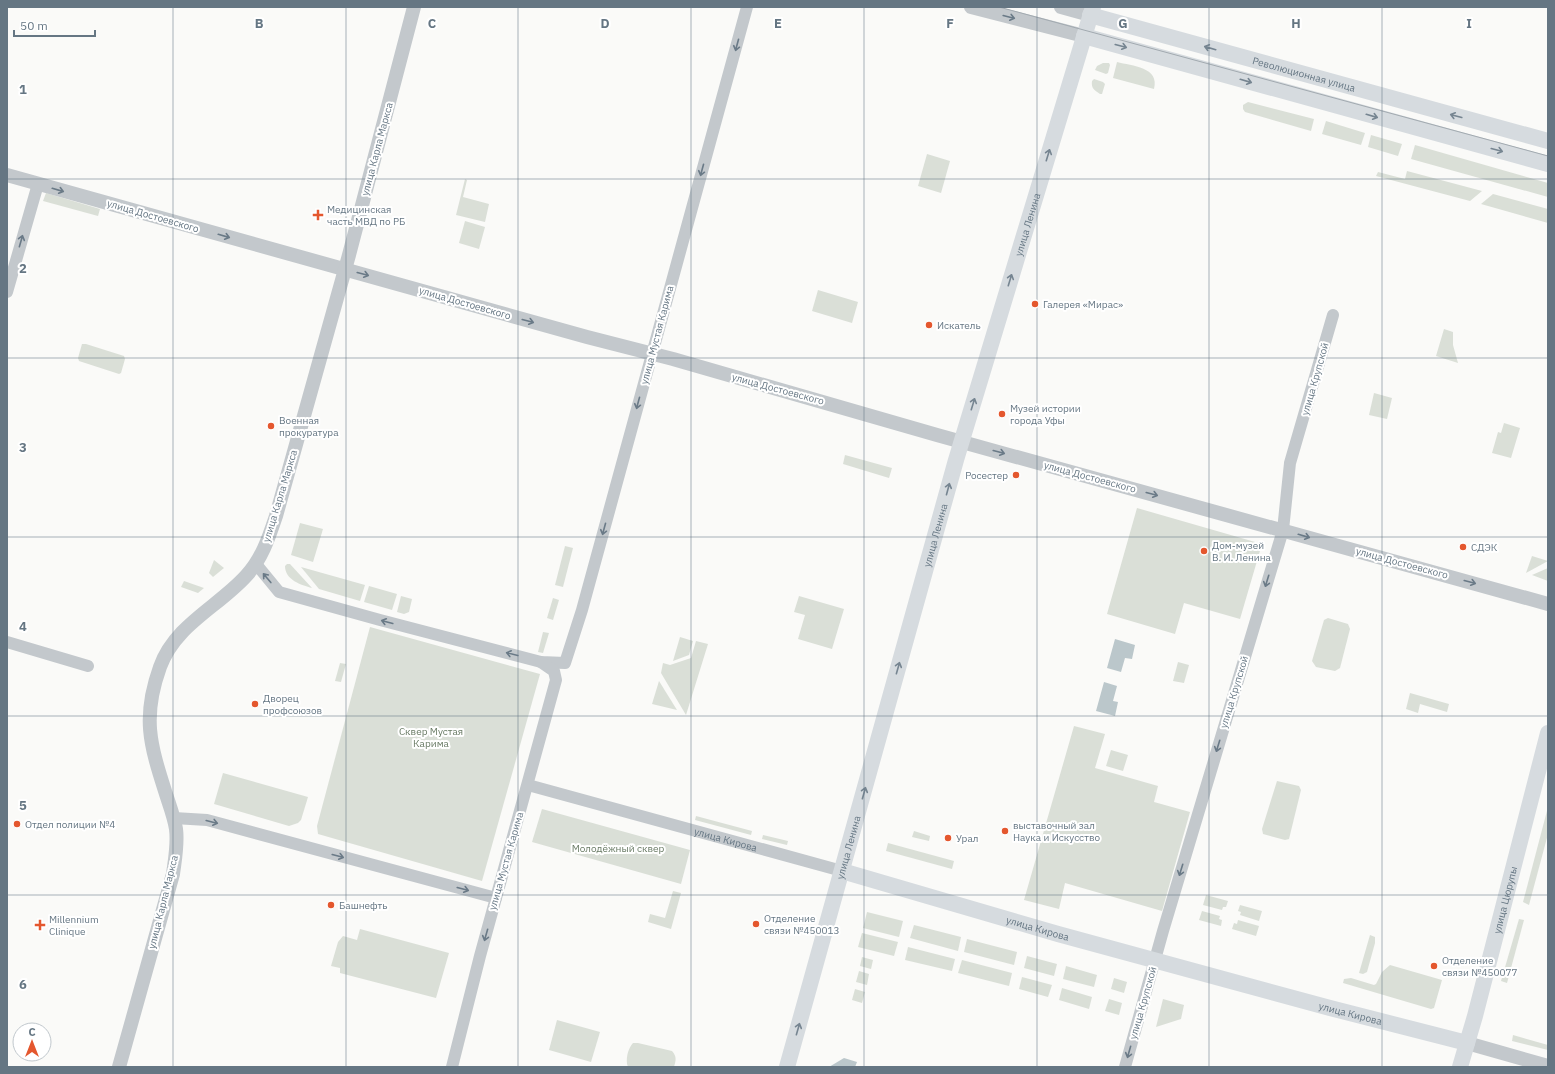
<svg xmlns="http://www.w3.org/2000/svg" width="1555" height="1074" font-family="'IBM Plex Sans',sans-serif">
	<rect width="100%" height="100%" fill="#fafaf8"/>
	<g fill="#dadfd7">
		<path d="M1117,62c15,4 43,5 37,27l-41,-11z"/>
		<path d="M1103,63h6l1,2 -2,8 -2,1 -11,-4 2,-4z"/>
		<path d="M1094,79l9,3 2,2 -3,10h-2c-6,-4 -9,-6 -8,-13z"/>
		<path d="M1248,102l66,17 -3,12 -66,-19 -2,-3v-4z"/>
		<path d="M1326,121l39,12 -4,12 -39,-11z"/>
		<path d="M1371,135l31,9 -4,12 -30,-9z"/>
		<path d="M1415,145l133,38v14l-137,-38z"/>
		<path d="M927,154l23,7 -9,32 -23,-7z"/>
		<path d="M1407,171l75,20 -12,10 -94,-25 2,-4 27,7z"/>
		<path d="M465,179l2,1 -4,17 26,7 -4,18 -29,-7z"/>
		<path d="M46,193l54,16 -2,7 -55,-15z"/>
		<path d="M1493,194l55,15v14l-67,-19z"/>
		<path d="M465,221l20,6 -6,22 -20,-6z"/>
		<path d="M818,290l40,12 -6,21 -40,-12z"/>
		<path d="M1444,329l9,3v13l5,18 -22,-7z"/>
		<path d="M82,344h4l38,12 1,3 -4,14 -2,1 -40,-13 -1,-3z"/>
		<path d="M1374,393l18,5 -5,21 -18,-4z"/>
		<path d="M1504,423l16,5 -9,30 -19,-5 6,-21 3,1z"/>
		<path d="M845,455l47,13 -3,10 -46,-14z"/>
		<path d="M1137,508l125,36 -22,75 -56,-16 -9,31 -68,-20z"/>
		<path d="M300,523l23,6 -10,33 -22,-7z"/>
		<path d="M565,546l8,2 -10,39 -8,-2z"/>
		<path d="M1532,556l16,5 -22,12z"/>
		<path d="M214,560l10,8 -11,9 -4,-4z"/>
		<path d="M287,564h3l22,24c-11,-3 -27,-8 -27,-22z"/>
		<path d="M301,567l64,18 -5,16 -41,-12z"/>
		<path d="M1548,568v13l-16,-6z"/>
		<path d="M184,581l20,7 -6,5 -17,-6z"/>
		<path d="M369,586l28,8 -5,16 -28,-8z"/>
		<path d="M401,596l11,3 -3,13 -5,2 -7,-2z"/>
		<path d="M799,596l45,13 -12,40 -34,-10 7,-24 -11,-3z"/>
		<path d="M553,598l6,2 -6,20 -6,-2z"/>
		<path d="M1328,618l20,6 2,5 -10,39 -5,3 -19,-4 -4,-6 12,-41z"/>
		<path d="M370,627l170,47 -58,207 -164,-47 -1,-8z"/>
		<path d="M543,632l6,1 -6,20 -5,-1z"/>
		<path d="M680,637l13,4 -4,14 -16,6z"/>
		<path d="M696,641l12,3 -22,71 -25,-42 2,-10 7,2 21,-7z"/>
		<path d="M1178,662l11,3 -5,18 -11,-2z"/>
		<path d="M340,663l6,1 -5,18 -6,-1z"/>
		<path d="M659,681l18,29 -25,-6z"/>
		<path d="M1410,693l39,11 -2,8 -27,-8 -2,9 -12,-4z"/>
		<path d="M1074,726l31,8 -10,34 63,18 -4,16 36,10 -28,99 -97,-28 -6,26 -35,-9z"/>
		<path d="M1111,750l17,5 -5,16 -17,-5z"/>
		<path d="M223,773l85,24 -7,23 -3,3 -9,3 -75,-22z"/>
		<path d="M1277,781l22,5 2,4 -12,49 -4,1 -22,-6 -1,-5z"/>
		<path d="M1548,807v27l-19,71 -6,-3z"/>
		<path d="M542,809l148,41 -9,34 -149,-42z"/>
		<path d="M696,816l56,15 -1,4 -56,-15z"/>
		<path d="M914,831l16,5 -1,5 -17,-4z"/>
		<path d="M763,835l25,6 -1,4 -25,-6z"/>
		<path d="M888,843l66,18 -2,8 -66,-18z"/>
		<path d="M673,891l8,2 -10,36 -23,-7 2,-8 15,4z"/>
		<path d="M1206,895l22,6 -2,6h-3l-1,3 -19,-5z"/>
		<path d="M1240,905l22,6 -3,10 -19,-6 1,-3 -3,-1z"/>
		<path d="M1202,911l18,5 -1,3 3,1 -1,6 -22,-6z"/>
		<path d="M867,912l36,9 -4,16 -36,-9z"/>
		<path d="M1519,919l5,1 -17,63 -6,-2z"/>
		<path d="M1238,920l21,6 -3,10 -24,-7 2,-6 3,1z"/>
		<path d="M914,925l47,12 -3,14 -48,-13z"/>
		<path d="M360,929l89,24 -13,45 -96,-25v-5l-9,-2 7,-24 5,-6 14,4z"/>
		<path d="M862,933l36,9 -4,14 -36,-9z"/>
		<path d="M1370,935l5,2v6l-8,29 -4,2 -4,-1z"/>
		<path d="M967,939l50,13 -3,13 -50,-13z"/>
		<path d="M908,947l47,12 -3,12 -47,-11z"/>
		<path d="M1027,956l30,8 -3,12 -30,-8z"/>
		<path d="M862,957l11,3 -2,9 -11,-3z"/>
		<path d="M962,960l50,13 -3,13 -51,-13z"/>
		<path d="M1390,965l52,15 -8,28 -3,1 -88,-26 1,-4 7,-1 23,7 2,-1 6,-12z"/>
		<path d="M1066,966l31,9 -3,12 -31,-8z"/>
		<path d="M859,971l10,3 -2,11 -11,-3z"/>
		<path d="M1022,977l30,8 -4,12 -29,-8z"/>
		<path d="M1114,978l13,4 -3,11 -13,-4z"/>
		<path d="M1062,988l30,9 -3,12 -30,-9z"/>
		<path d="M855,989l10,3 -3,11 -10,-3z"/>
		<path d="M1109,999l13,4 -3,12 -14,-4z"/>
		<path d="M1163,999l21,6 -3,14 -25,8z"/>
		<path d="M557,1020l43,12 -9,30 -42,-12z"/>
		<path d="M1513,1035l35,10v5l-36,-9z"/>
		<path d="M633,1043h5l34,8c5,6 4,9 2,16h-46c-3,-7 0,-19 5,-24z"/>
	</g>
	<g fill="#bbc7cb">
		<path d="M1115,639l20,6 -3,14 -7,-1 -4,14 -14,-4z"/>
		<path d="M1104,682l13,4 -4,15 5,1 -3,14 -19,-5z"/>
		<path d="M844,1058l13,4 -2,5h-26z"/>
	</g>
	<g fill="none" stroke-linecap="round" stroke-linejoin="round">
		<g stroke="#c3c8cc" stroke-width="12">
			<path d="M7,292l31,-108"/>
			<path d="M256,564l23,28 101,28 161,42 24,1 17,-53 165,-603"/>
			<path d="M7,642l81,24"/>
			<path id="s1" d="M528,785l314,86"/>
			<path d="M174,818l33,2 289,78"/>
			<path d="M452,1067l28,-111 76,-276 -2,-9 -13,-9"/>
			<path d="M1125,1067l38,-136 120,-401 7,-67 43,-148"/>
		</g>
		<g stroke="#c3c8cc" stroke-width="14">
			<path d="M971,7l113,29"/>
			<path d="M1061,7l29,8"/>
			<path d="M7,175l580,162 86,22 264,76 611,169"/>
			<path d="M1467,1043l81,23"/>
			<path d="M119,1067l54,-193c2,-15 5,-30 3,-45 -2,-13 -7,-25 -11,-38 -15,-47 -23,-74 -5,-124 15,-42 58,-60 86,-91 16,-17 23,-39 30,-60l73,-261 65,-248"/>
		</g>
		<g stroke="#d6dbdf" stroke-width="16">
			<path id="s2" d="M1090,15l458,126"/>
			<path d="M1084,36l464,128"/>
			<path id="s3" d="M842,871l216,63 272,74 137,35"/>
			<path id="s4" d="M787,1067l169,-607 137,-453"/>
			<path id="s5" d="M1460,1067l15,-51 73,-283"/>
		</g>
		<path stroke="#a2aab0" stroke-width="1" d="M999,7l549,149"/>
	</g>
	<defs><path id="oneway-shaft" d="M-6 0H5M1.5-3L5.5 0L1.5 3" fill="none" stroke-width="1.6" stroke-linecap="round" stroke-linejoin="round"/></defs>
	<g stroke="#6a7a87">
		<use href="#oneway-shaft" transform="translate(1009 17) rotate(14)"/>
		<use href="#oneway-shaft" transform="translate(737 45) rotate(105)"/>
		<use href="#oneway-shaft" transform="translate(702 170) rotate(105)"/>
		<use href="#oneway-shaft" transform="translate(58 190) rotate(16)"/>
		<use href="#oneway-shaft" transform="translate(224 236) rotate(16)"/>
		<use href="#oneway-shaft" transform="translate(21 241) rotate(-74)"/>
		<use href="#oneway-shaft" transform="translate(363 274) rotate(15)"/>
		<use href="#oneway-shaft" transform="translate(528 321) rotate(15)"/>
		<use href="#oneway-shaft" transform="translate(638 403) rotate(105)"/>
		<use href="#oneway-shaft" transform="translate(999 452) rotate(15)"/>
		<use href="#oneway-shaft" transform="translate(1152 494) rotate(15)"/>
		<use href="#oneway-shaft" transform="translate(604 529) rotate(105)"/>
		<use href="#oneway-shaft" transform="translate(1304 536) rotate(16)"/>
		<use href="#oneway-shaft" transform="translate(267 578) rotate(-130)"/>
		<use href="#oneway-shaft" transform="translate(1267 581) rotate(107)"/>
		<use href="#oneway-shaft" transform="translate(1470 582) rotate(15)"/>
		<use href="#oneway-shaft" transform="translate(387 622) rotate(-165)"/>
		<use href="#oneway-shaft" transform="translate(512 654) rotate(-166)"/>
		<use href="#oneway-shaft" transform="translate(1218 746) rotate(107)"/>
		<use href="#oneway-shaft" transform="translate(212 822) rotate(14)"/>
		<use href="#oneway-shaft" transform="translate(338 856) rotate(15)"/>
		<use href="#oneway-shaft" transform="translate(1181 870) rotate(107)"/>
		<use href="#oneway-shaft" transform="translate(463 889) rotate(15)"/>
		<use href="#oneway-shaft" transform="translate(486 935) rotate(106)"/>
		<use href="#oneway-shaft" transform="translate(1129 1052) rotate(106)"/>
	</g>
	<g stroke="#768591">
		<use href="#oneway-shaft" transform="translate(1121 46) rotate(15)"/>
		<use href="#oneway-shaft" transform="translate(1210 48) rotate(-164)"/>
		<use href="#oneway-shaft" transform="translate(1246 81) rotate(16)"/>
		<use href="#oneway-shaft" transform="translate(1372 116) rotate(16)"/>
		<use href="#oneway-shaft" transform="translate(1456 116) rotate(-165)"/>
		<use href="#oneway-shaft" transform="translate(1497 150) rotate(15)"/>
		<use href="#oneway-shaft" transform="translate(1048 155) rotate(-73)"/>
		<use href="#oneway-shaft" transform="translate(1010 280) rotate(-73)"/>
		<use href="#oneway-shaft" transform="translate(973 404) rotate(-73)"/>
		<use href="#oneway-shaft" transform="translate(948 489) rotate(-75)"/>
		<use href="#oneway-shaft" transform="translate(898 668) rotate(-74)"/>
		<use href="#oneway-shaft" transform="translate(864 793) rotate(-74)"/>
		<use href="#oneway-shaft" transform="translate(798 1029) rotate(-74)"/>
	</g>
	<path fill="none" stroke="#657683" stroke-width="1" stroke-opacity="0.55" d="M173,7v1060M346,7v1060M518,7v1060M691,7v1060M864,7v1060M1037,7v1060M1209,7v1060M1382,7v1060M7,179h1541M7,358h1541M7,537h1541M7,716h1541M7,895h1541"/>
	<g fill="#e4572e" stroke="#fff" stroke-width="1.5">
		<path d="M316 209h4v4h4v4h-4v4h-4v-4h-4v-4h4z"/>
		<circle cx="1035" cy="304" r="4"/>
		<circle cx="929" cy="325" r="4"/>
		<circle cx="1002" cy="414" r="4"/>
		<circle cx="271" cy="426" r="4"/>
		<circle cx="1016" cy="475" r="4"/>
		<circle cx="1463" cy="547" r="4"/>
		<circle cx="1204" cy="551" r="4"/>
		<circle cx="255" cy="704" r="4"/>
		<circle cx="17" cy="824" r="4"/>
		<circle cx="1005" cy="831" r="4"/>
		<circle cx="948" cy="838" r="4"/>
		<circle cx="331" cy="905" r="4"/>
		<circle cx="756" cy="924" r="4"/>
		<path d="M38 919h4v4h4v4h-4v4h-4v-4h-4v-4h4z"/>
		<circle cx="1434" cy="966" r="4"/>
	</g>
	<g text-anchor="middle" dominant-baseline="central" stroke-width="4" stroke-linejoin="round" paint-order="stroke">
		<g font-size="10" fill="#657683" stroke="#fff">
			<text stroke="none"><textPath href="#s2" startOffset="222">Революционная улица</textPath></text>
			<text transform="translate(377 149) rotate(-75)">улица Карла Маркса</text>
			<text transform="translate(153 216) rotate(16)">улица Достоевского</text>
			<text stroke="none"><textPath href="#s4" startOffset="876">улица Ленина</textPath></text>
			<text transform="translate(465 303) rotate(16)">улица Достоевского</text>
			<text transform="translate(657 335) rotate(-75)">улица Мустая Карима</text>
			<text transform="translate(1315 379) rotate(-74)">улица Крупской</text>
			<text transform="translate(778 389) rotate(15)">улица Достоевского</text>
			<text transform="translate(1090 477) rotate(15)">улица Достоевского</text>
			<text transform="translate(280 496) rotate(-73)">улица Карла Маркса</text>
			<text stroke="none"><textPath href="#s4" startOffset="552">улица Ленина</textPath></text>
			<text transform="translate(1402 563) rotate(15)">улица Достоевского</text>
			<text transform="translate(1234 692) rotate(-73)">улица Крупской</text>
			<text stroke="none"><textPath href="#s1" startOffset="205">улица Кирова</textPath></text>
			<text stroke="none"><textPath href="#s4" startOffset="228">улица Ленина</textPath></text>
			<text transform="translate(506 861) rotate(-74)">улица Мустая Карима</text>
			<text stroke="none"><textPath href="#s5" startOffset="173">улица Цюрупы</textPath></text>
			<text transform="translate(163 902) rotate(-76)">улица Карла Маркса</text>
			<text stroke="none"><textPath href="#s3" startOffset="204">улица Кирова</textPath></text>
			<text transform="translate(1143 1003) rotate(-74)">улица Крупской</text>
			<text stroke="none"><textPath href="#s3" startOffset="528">улица Кирова</textPath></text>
		</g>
		<g font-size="10" fill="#657683" stroke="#fff" text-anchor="start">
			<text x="327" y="209">Медицинская<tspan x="327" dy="12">часть МВД по РБ</tspan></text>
			<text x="1043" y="304">Галерея «Мирас»</text>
			<text x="937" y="325">Искатель</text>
			<text x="1010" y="408">Музей истории<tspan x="1010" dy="12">города Уфы</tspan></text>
			<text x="279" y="420">Военная<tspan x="279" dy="12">прокуратура</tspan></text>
			<text x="1008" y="475" text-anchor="end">Росестер</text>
			<text x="1212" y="545">Дом-музей<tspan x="1212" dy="12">В. И. Ленина</tspan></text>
			<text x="1471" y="547">СДЭК</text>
			<text x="263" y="698">Дворец<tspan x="263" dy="12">профсоюзов</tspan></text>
			<text x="25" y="824">Отдел полиции №4</text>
			<text x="1013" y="825">выставочный зал<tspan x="1013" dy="12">Наука и Искусство</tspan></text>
			<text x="956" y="838">Урал</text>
			<text x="339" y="905">Башнефть</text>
			<text x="764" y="918">Отделение<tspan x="764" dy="12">связи №450013</tspan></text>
			<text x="49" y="919">Millennium<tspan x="49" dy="12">Clinique</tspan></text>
			<text x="1442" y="960">Отделение<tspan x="1442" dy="12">связи №450077</tspan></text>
		</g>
		<g font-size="10" fill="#687a64" stroke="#fff">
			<text x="431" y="731">Сквер Мустая<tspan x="431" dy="12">Карима</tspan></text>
			<text x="618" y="848">Молодёжный сквер</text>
		</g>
	</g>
	<g font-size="13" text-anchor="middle" font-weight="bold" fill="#657683" stroke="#fff" stroke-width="4" stroke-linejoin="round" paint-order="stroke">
		<text x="259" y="28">B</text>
		<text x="432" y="28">C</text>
		<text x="605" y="28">D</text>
		<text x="778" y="28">E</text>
		<text x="950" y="28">F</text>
		<text x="1123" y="28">G</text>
		<text x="1296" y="28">H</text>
		<text x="1469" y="28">I</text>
		<text x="23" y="94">1</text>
		<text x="23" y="273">2</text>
		<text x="23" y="452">3</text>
		<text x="23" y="631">4</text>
		<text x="23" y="810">5</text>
		<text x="23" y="989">6</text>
	</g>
	<rect width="1555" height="1074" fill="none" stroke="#657683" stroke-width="16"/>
	<g transform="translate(32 1042)"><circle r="19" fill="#ffffff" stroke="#c1c8cd"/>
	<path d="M0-3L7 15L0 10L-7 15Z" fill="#e4572e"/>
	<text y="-6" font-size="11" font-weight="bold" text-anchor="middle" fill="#657683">С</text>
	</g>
	<path d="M14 30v6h81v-6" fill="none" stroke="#657683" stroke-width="2"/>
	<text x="20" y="30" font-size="12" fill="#657683" stroke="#ffffff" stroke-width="3" paint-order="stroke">50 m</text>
</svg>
